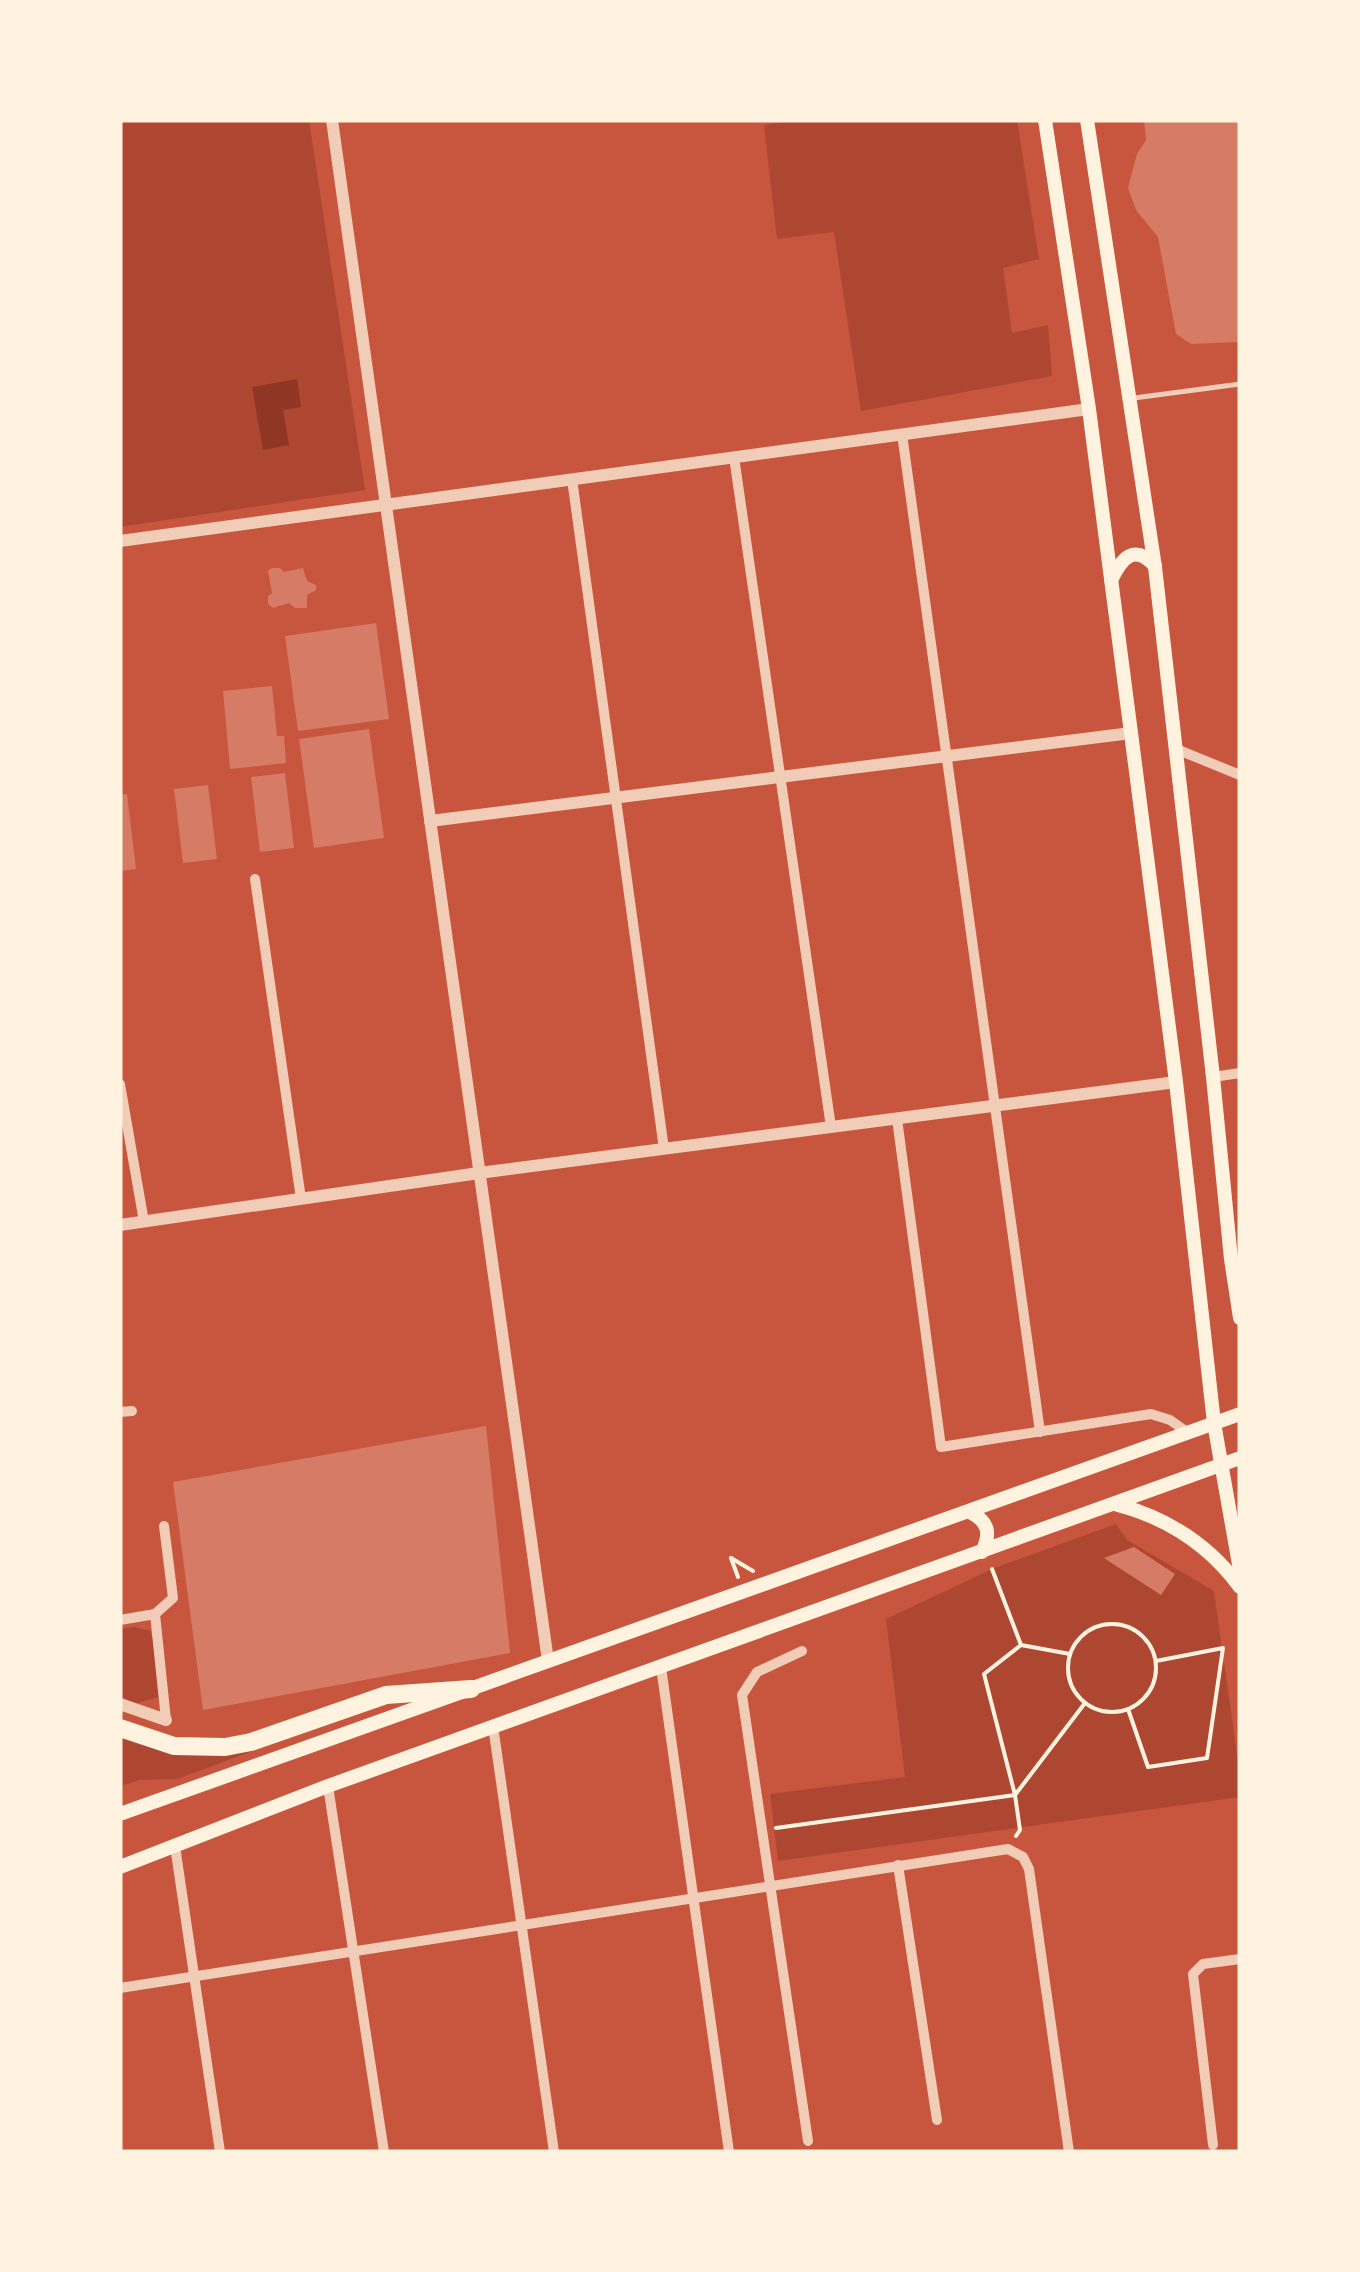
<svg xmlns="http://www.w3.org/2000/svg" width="1360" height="2272" font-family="'Sofia Sans Condensed',sans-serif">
	<rect width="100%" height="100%" fill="#c8553d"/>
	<g fill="#ae4732">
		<path d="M120,120h189l56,370 -245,37z"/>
		<path d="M795,120h222l22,139 -36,9 9,65 36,-8 4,51 -191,35 -27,-179 -57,7 -13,-114z"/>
		<path d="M1116,1524l11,16 87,51 26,185v21l-462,64 -8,-67 135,-17 -19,-158 106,-50z"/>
		<path d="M134,1627l16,4 3,10 6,56 -24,7 -15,-8v-67z"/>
		<path d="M326,1724l-149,55 -37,1 -20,6v-51l43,16z"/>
	</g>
	<path fill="#8f3625" d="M297,379l4,28 -18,3 6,35 -26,5 -11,-63z"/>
	<g fill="#d67c66">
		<path d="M1144,120h96v222l-49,2 -15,-10 -18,-97 -22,-27 -8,-22 9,-34 9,-14z"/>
		<path d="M272,568h8l4,4 19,-4 4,13 9,4v5l-9,5v13h-12l-6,-5 -16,5 -5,-4v-8l4,-3 -4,-22z"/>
		<path d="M376,623l13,96 -91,12 -13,-95z"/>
		<path d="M272,686l5,50h7l2,27 -56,6 -7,-78z"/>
		<path d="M369,729l15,109 -70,10 -15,-109z"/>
		<path d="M285,773l9,75 -34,4 -9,-75z"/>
		<path d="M208,785l9,74 -34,4 -9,-74z"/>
		<path d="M127,794l9,75 -16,2v-76z"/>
		<path d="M486,1426l24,227 -307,57 -30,-228z"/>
		<path d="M1134,1547l41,27 -14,21 -57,-37z"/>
	</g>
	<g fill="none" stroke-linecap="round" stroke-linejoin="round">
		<g stroke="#fff3e0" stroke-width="4">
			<path d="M731,1558l7,19"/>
			<path d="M731,1558l22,13"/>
			<path d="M992,1569l29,76 49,9"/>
			<circle cx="1112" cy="1668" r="44"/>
			<path d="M1128,1709l20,58 59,-9 16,-110 -67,13"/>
			<path d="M776,1828l239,-33 70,-92"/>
			<path d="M1016,1836l4,-6 -5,-35 -31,-121 37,-29"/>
		</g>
		<path stroke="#f1ccb7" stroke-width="5" d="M1134,398l106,-14"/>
		<g stroke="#f1ccb7" stroke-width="10">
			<path d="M902,434l138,998"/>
			<path d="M734,457l97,670"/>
			<path d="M572,479l92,670"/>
			<path d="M1176,749l64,26"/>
			<path d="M255,879l46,320"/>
			<path d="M1213,1077l27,-4"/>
			<path d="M120,1084l24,138"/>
			<path d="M897,1119l44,328 210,-33 19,6 17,12"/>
			<path d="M120,1412l12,-1"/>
			<path d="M155,1614l11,106"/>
			<path d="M155,1614l18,-16 -9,-72"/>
			<path d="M120,1620l35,-6"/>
			<path d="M802,1651l-45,21 -15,23 66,446"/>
			<path d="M661,1667l68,485"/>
			<path d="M493,1726l61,426"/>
			<path d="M328,1786l56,366"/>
			<path d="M175,1846l45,306"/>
			<path d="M898,1865l39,255"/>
			<path d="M120,1988l888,-139 15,8 6,12 40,283"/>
			<path d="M1213,2145l-20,-171 10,-10 37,-5"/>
		</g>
		<g stroke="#f1ccb7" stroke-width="12">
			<path d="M332,120l216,1541"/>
			<path d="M120,541l969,-132"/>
			<path d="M430,821l701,-88"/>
			<path d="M120,1225l359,-52 697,-91"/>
			<path d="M120,1704l46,16"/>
		</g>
		<g stroke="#fff3e0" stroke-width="14">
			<path d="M1045,120l44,289 42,324 45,349 38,341 26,147"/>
			<path d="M1087,120l68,447 58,510 18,182 9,59"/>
			<path d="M1111,580c11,-22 23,-37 44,-14"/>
			<path d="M1118,1505c49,13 91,40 122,82"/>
			<path d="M970,1512c19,10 21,21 12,40"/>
			<path d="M120,1814l1120,-400"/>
			<path d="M120,1867l208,-81 912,-328"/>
		</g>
		<path stroke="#fff3e0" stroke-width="18" d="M120,1728l54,18 51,1 26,-5 135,-47 85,-6"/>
	</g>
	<rect width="1360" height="2272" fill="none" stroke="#fff3e0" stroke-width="245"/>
</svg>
